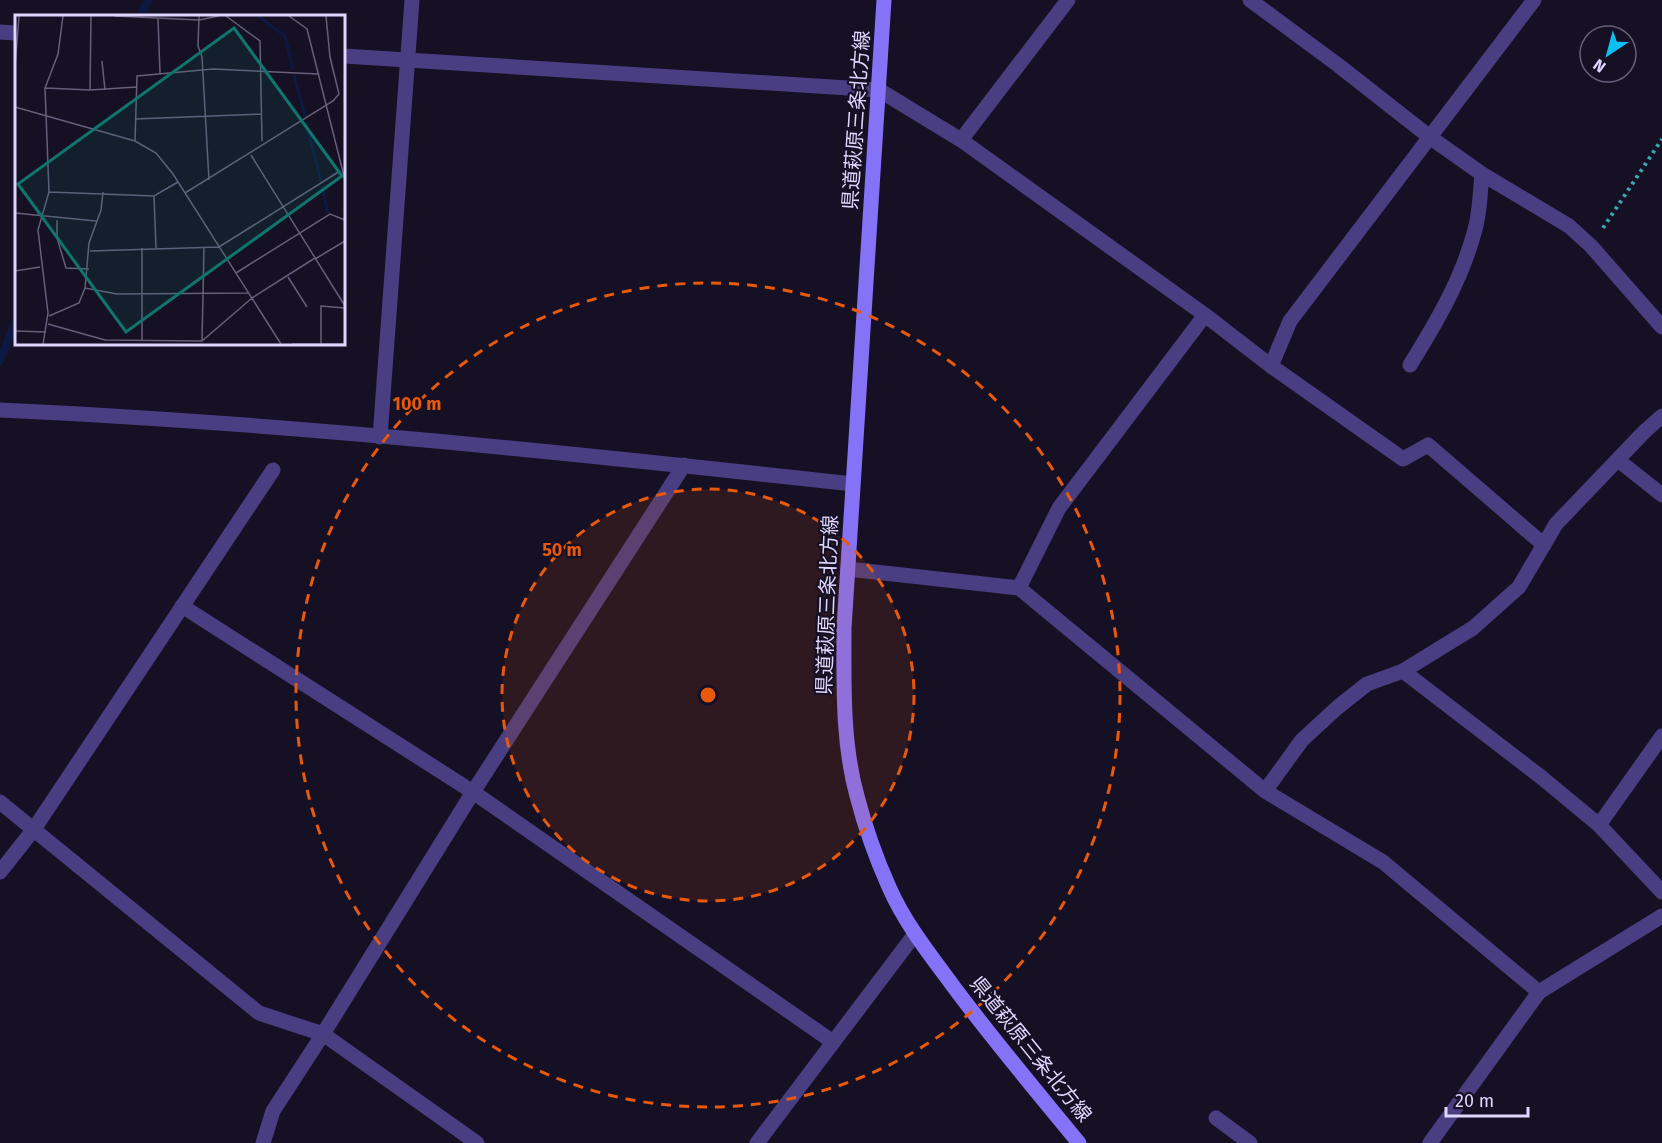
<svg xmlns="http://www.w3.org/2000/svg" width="1662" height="1143" font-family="'Fira Sans','Noto Sans JP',sans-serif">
	<rect width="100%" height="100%" fill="#161024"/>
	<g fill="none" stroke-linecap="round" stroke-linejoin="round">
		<g stroke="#0d1941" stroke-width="8">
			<path d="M141,16l7,-16"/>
			<path d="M0,361l16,-41"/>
		</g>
		<path stroke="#36a9b1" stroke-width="4" stroke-dasharray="3 4.5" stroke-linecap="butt" d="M1603,228l59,-89"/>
		<g stroke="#483e81" stroke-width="15">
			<path d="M1410,365c26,-42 51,-84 64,-132 6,-18 6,-40 8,-59"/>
			<path d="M1216,1118l34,25"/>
		</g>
		<g stroke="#483e81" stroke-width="15">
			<path d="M1250,0l88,65 93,73 51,36 87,52 22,20 71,81"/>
			<path d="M0,32l16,1"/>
			<path d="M344,56l535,34 82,50 244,175 66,51 132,93 25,-14 116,100"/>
			<path d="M961,140l107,-140"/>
			<path d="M1271,366l19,-45 244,-321"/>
			<path d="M0,410c285,13 570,43 853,74"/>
			<path d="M380,437l32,-437"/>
			<path d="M1618,460l44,35"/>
			<path d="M848,569l171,19 246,203 118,71 156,130"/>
			<path d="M1019,588l40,-80 146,-193"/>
			<path d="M182,606l291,186 360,250"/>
			<path d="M1403,671l138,106 58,48 63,67"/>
			<path d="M1265,791l37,-51 36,-33 29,-23 36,-13 70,-43 46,-41 37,-63 89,-93 17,-15"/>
			<path d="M0,802l259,211 64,21 154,109"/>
			<path d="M1599,825l63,-89"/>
			<path d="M0,872l34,-43 239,-359"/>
			<path d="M263,1143l10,-32 50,-77 150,-242 211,-327"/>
			<path d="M757,1143l158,-209"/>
			<path d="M1430,1143l109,-151 123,-76"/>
		</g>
		<path stroke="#8672f7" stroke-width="15" d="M884,0l-40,628c0,56 -2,114 13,168 8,31 19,62 32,91 14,32 35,60 56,88 42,58 89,113 134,168"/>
	</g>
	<circle cx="708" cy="695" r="206" fill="#e8590c" fill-opacity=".12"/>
	<g fill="none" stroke="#e8590c" stroke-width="3" stroke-dasharray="10 8">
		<circle cx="708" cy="695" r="206"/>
		<circle cx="708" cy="695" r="412"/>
	</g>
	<g text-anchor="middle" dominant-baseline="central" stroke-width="4.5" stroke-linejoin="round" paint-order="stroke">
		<g font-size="20" fill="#dfd6fd" stroke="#161024">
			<text transform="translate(856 120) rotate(-86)">県道萩原三条北方線</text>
			<text transform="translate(827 605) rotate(-88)">県道萩原三条北方線</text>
			<text transform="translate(1031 1049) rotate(51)">県道萩原三条北方線</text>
		</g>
	</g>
	<g transform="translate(15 15)">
		<rect width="330" height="330" fill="#161024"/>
		<path fill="none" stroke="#0d1941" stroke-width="3" d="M243,1l27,20 8,34M279,60l11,41M291,107l15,59M307,171l6,27"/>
		<path fill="none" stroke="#665f7b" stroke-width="1.5" d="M100,1l84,4 20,-4M184,1l-1,30 4,11 7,123M211,1l34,25 2,100M274,1l18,13 38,151M143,4l2,54M87,46l3,29M0,52l4,-51M30,73l45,2 46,-3M75,75l1,-74M0,92l120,34 21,12 17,21 108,170M120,104l126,-5M120,126l2,-65 76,-7 105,5M236,140l94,151M34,177l105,4 24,-14M170,178l148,-92 6,-7 -9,-37 -4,-41M139,181l2,52M0,198l81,8M42,205v18l9,30 23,1M127,233v92M75,236l129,-4 121,-76M300,244l30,-18M0,256l25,-4M221,258l94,-59 15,6M273,262l19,30M70,273l4,-45 12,-33 2,-18M34,301l30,-13 6,-15 32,6 131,-1M33,309l57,16 97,1 50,-43 63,-40M0,316l31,1M187,326l2,-93M28,329l5,-31 -10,-83 11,-38 -4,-104 13,-34 5,-38M277,329h53M306,329v-38l24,2"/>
		<path fill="#0f766e" fill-opacity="0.15" stroke="#0f766e" stroke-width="3" d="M219,13l108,148 -216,156 -108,-148z"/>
		<rect width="330" height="330" fill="none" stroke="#dfd6fd" stroke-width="3"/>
	</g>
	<circle cx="708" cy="695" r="9" fill="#e8590c" stroke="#161024" stroke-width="3"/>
	<g font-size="18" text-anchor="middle" font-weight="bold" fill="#e8590c" stroke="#161024" stroke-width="4.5" stroke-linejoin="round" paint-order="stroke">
		<text x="417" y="410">100 m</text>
		<text x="562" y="556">50 m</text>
	</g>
	<g transform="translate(1608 54) rotate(216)"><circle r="28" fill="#161024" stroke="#665f7b" stroke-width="1.5"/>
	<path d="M0-4.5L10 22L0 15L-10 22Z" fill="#0dbef1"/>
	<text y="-9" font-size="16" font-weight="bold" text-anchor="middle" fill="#dfd6fd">N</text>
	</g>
	<path d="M1446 1107v9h82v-9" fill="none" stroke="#dfd6fd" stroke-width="3"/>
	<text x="1455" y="1107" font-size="18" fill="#dfd6fd" stroke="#161024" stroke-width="4.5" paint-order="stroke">20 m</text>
</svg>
